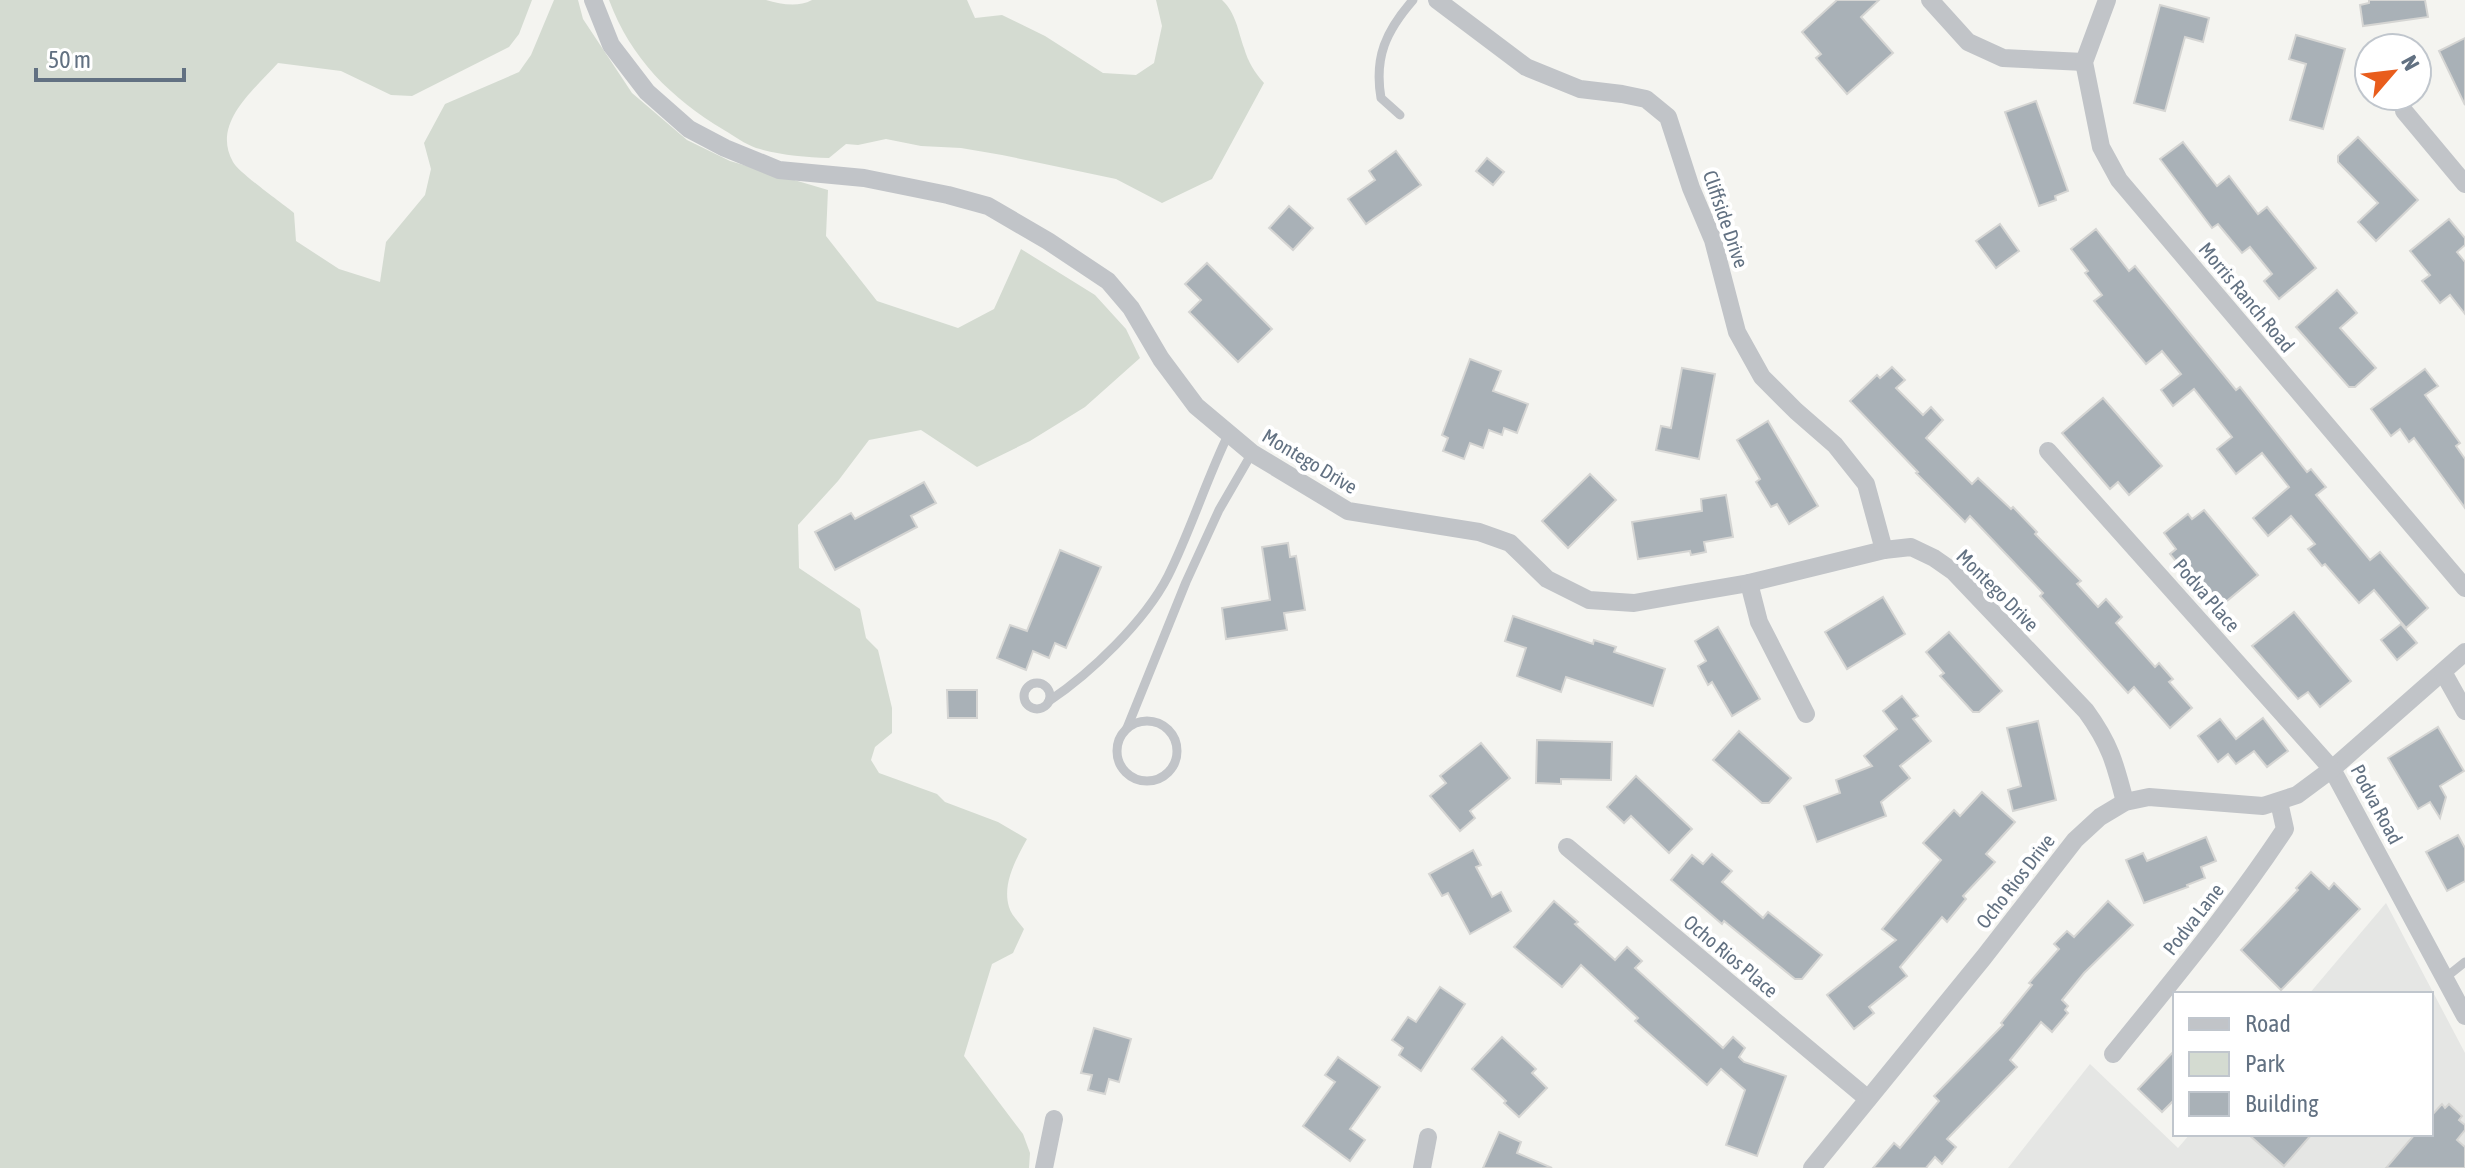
<svg xmlns="http://www.w3.org/2000/svg" width="2465" height="1168" font-family="'Asap Condensed',sans-serif">
	<rect width="100%" height="100%" fill="#f4f4f0"/>
	<path fill="#e5e6e4" d="M2386,903l79,150v115h-457l82,-104 88,84 12,-14h241v-140h-122z"/>
	<g fill="#d4dbd1">
		<path d="M0,0h532l-13,34 -10,13 -97,49 -21,-1 -50,-24 -63,-8c-24,27 -67,60 -45,99 5,10 50,42 61,51l2,28 43,28 41,13 6,-40 39,-47 6,-26 -7,-26 21,-39 74,-32 12,-17 23,-55h24l5,19 49,74 55,47 43,21 98,29 -2,46 51,65 81,27 36,-19 27,-60 74,46 31,34 14,29 -55,49 -55,34 -53,26 -56,-37 -52,10 -31,41 -40,44 1,43 61,41 6,29 12,12 14,58v25l-17,14 -4,13 8,13 58,21 8,8 53,20 29,17c-11,20 -25,45 -18,68 2,8 10,15 15,22l-11,24 -21,11 -28,92 59,78 7,19 -1,15h-1029z"/>
		<path d="M609,0h157c15,4 31,8 46,0h155l8,18 27,-3 43,21 58,37 33,2 18,-12 8,-37 -6,-26h66c14,13 16,31 22,48 4,14 11,25 20,35l-52,96 -50,24 -46,-24 -114,-24 -41,-7 -40,-2 -35,-7 -28,6 -12,-1 -17,14c-25,-1 -49,-3 -73,-10 -11,-4 -22,-12 -32,-18 -53,-32 -93,-71 -115,-130z"/>
	</g>
	<g fill="#a9b1b7" stroke="#d5d5d3" stroke-width="2">
		<path d="M1837,0h42l-18,17 32,36 -46,41 -31,-36 5,-4 -19,-22z"/>
		<path d="M2369,0h56l3,17 -65,9 -3,-21 9,-2z"/>
		<path d="M2160,5l49,13 -6,24 -18,-5 -20,74 -31,-8z"/>
		<path d="M2296,35l49,14 -22,80 -33,-9 16,-56 -17,-5z"/>
		<path d="M2465,38v67l-26,-54z"/>
		<path d="M2036,101l32,90 -13,5 1,4 -17,6 -34,-94z"/>
		<path d="M2358,137l60,63 -42,41 -18,-19 20,-19 -40,-41v-6z"/>
		<path d="M2183,142l34,44 12,-10 29,38 9,-7 49,61 -37,31 -15,-18 8,-7 -22,-27 -8,6 -24,-29 -6,4 -52,-69z"/>
		<path d="M1396,151l25,34 -55,39 -18,-25 27,-19 -6,-9z"/>
		<path d="M1487,158l17,14 -11,13 -17,-14z"/>
		<path d="M1289,206l24,22 -20,22 -24,-22z"/>
		<path d="M2449,219l16,19v7l-8,7 8,10v52l-15,-19 -10,8 -18,-22 8,-6 -20,-24z"/>
		<path d="M2000,224l19,27 -23,17 -20,-27z"/>
		<path d="M2096,229l33,42 6,-5 101,124 4,-3 67,85 4,-3 15,18 -10,8 54,65 10,-8 48,56 -22,20 -32,-38 -15,13 -34,-39 -3,2 -14,-17 7,-5 -24,-28 -23,20 -15,-18 36,-31 -27,-34 -26,21 -19,-25 15,-12 -38,-48 -21,17 -12,-16 20,-16 -19,-23 -16,13 -52,-63 8,-6 -17,-22 3,-2 -17,-22z"/>
		<path d="M1207,263l65,66 -34,33 -49,-50 12,-12 -16,-16z"/>
		<path d="M2337,290l20,23 -17,15 36,40 -21,19h-6l-53,-60z"/>
		<path d="M1470,359l31,12 -8,20 35,13 -11,29 -13,-5 -2,7 -13,-5 -6,18 -13,-5 -6,16 -21,-8 5,-13 -6,-3z"/>
		<path d="M1892,367l13,13 -9,8 27,27 8,-8 12,13 -17,18 46,46 6,-6 33,31 2,-2 24,25 -2,2 46,47 -4,3 21,23 8,-8 16,18 -6,6 39,44 4,-4 14,16 -4,3 23,26 -22,20 -36,-41 -6,6 -88,-97 3,-3 -73,-77 -5,6 -49,-49 2,-1 -68,-71 27,-26 3,3z"/>
		<path d="M1682,368l33,6 -16,85 -43,-9 5,-24 10,2z"/>
		<path d="M2425,369l13,17 -13,9 35,48 -4,3 9,13v49l-51,-70 -5,4 -9,-13 -9,7 -20,-27z"/>
		<path d="M2103,398l59,68 -33,29 -11,-13 -8,7 -48,-56z"/>
		<path d="M1768,421l50,85 -29,18 -12,-20 -6,3 -15,-25 4,-3 -23,-39z"/>
		<path d="M1590,474l26,26 -48,48 -26,-27z"/>
		<path d="M924,482l12,21 -25,13 6,11 -82,43 -20,-38 36,-19 4,6z"/>
		<path d="M1726,495l7,42 -29,5 2,10 -15,3 -1,-4 -52,8 -6,-37 70,-11 -1,-12z"/>
		<path d="M2204,510l54,65 -42,35 -46,-56 6,-5 -12,-16 24,-19 4,5z"/>
		<path d="M1288,543l2,14 6,-1 9,54 -21,3 3,17 -61,9 -4,-31 48,-8 -8,-53z"/>
		<path d="M1060,550l41,17 -35,81 -11,-5 -6,15 -16,-7 -7,19 -29,-12 13,-33 17,6z"/>
		<path d="M1883,597l22,37 -58,35 -22,-37z"/>
		<path d="M2294,612l57,69 -31,26 -12,-15 -10,7 -46,-53z"/>
		<path d="M1513,616l80,28 1,-4 22,7 -2,5 51,17 -12,37 -87,-29 -5,15 -44,-16 9,-28 -21,-7z"/>
		<path d="M2401,624l16,19 -20,17 -16,-20z"/>
		<path d="M1718,627l42,72 -28,17 -20,-34 -4,3 -10,-19 8,-5 -11,-20z"/>
		<path d="M1949,632l53,59 -23,21h-6l-33,-36 4,-3 -18,-21z"/>
		<path d="M947,690h30v28h-29z"/>
		<path d="M1902,696l16,20 -5,3 18,22 -31,25 10,12 -29,24 5,14 -69,26 -13,-36 36,-13 -4,-13 36,-14 -8,-10 33,-27 -14,-18z"/>
		<path d="M2263,718l25,33 -21,16 -13,-16 -18,13 -8,-10 -10,8 -20,-26 22,-17 16,20z"/>
		<path d="M2038,721l18,79 -43,11 -5,-21 13,-4 -14,-58z"/>
		<path d="M2438,727l26,44 -24,15 6,11 -6,21 -10,-16 -12,7 -30,-51z"/>
		<path d="M1739,731l52,47 -22,25h-7l-49,-43z"/>
		<path d="M1537,740l75,2 -1,38 -50,-1v5l-25,-1z"/>
		<path d="M1481,743l29,35 -40,33 5,7 -15,13 -30,-35 16,-13 -6,-7z"/>
		<path d="M1636,776l56,53 -23,24 -38,-37 -7,7 -17,-16z"/>
		<path d="M1982,792l33,30 -29,32 9,8 -32,34 3,3 -19,23 -5,-5 -42,50 7,9 -38,31 5,6 -20,16 -27,-34 69,-55 -14,-11 59,-69 -18,-17 31,-33 6,6z"/>
		<path d="M2458,835l7,13v33l-18,10 -21,-39z"/>
		<path d="M2206,837l10,24 -15,6 4,11 -18,7 1,2 -44,16 -18,-43 17,-7 4,8z"/>
		<path d="M1473,850l8,15 -5,2 16,30 9,-5 10,19 -41,23 -22,-41 -6,3 -13,-22z"/>
		<path d="M1712,854l20,17 -10,11 41,36 5,-6 54,43 -20,24h-7l-71,-58 -2,3 -51,-44 21,-25 11,9z"/>
		<path d="M2311,872l18,17 5,-6 26,26 -79,81 -40,-40 57,-60 -2,-2z"/>
		<path d="M1554,901l24,21 -3,2 40,36 12,-13 15,14 -7,7 88,80 10,-11 12,11 -6,9 5,5 42,14 -29,80 -31,-11 19,-55 -24,-21 -14,16 -72,-64 3,-3 -57,-53 -19,22 -48,-40z"/>
		<path d="M2108,901l25,24 -49,48 -22,27 6,6 -3,4 3,3 -16,19 -11,-10 -31,38 7,7 -70,72 9,8 -14,17 -7,-7 -9,11h-53l21,-25 6,5 39,-47 -5,-5 69,-71 -2,-2 31,-38 -3,-2 30,-34 -5,-5 13,-13 7,6z"/>
		<path d="M1440,987l25,17 -44,67 -22,-16 4,-7 -11,-8 16,-23 8,5z"/>
		<path d="M1094,1028l37,11 -12,43 -10,-3 -4,15 -17,-4 4,-15 -11,-2z"/>
		<path d="M1502,1037l34,32 -4,4 15,15 -28,29 -15,-14 2,-2 -34,-32z"/>
		<path d="M2175,1050v49l-13,13 -24,-23z"/>
		<path d="M1338,1057l42,30 -30,42 15,11 -15,21 -47,-35 32,-44 -10,-7z"/>
		<path d="M2442,1104l3,4 4,-4 13,12 -3,4 6,5v5l-8,10 8,7v21h-79l29,-34h16v-18z"/>
		<path d="M1499,1132l22,10 -4,11 35,15h-69z"/>
		<path d="M2248,1134h64l-28,32z"/>
	</g>
	<g fill="none" stroke-linecap="round" stroke-linejoin="round">
		<g stroke="#c1c4c8" stroke-width="9">
			<path d="M1400,115l-19,-17c-7,-41 5,-67 32,-98"/>
			<circle cx="1037" cy="696" r="13"/>
			<path d="M1049,701c42,-28 96,-80 119,-125 23,-46 38,-96 61,-143"/>
			<circle cx="1147" cy="751" r="30"/>
			<path d="M1127,728l59,-146 33,-72 33,-57"/>
			<path d="M2445,978l20,-16"/>
		</g>
		<g stroke="#c1c4c8" stroke-width="18">
			<path d="M593,0l18,45 36,47 42,37 36,19 54,22 85,8 84,17 40,11 60,35 60,40 23,27 30,51 35,47 56,47 96,58 131,21 31,11 37,36 42,21 45,3 51,-9 64,-11 135,-33 27,-3 23,11 20,14 132,139c24,33 29,52 39,91"/>
			<path d="M1437,0l89,67 54,22 42,5 24,5 22,18 23,71 22,52 24,92 25,45 34,34 39,34 31,39 18,66"/>
			<path d="M1930,0l38,42 35,16 81,4"/>
			<path d="M2107,0l-23,62 17,85 18,33 346,408"/>
			<path d="M2404,111l61,73"/>
			<path d="M1749,583l10,39 47,92"/>
			<path d="M2465,652l-133,117 133,247"/>
			<path d="M2443,672l22,39"/>
			<path d="M1567,847l301,252"/>
			<path d="M2113,1054c59,-73 120,-146 172,-225l-6,-27"/>
			<path d="M1044,1168l10,-49"/>
			<path d="M1422,1168l6,-31"/>
			<path d="M1812,1168l172,-211 91,-117 25,-23 25,-15 24,-5 114,9 34,-11 35,-26 -284,-318"/>
		</g>
	</g>
	<g text-anchor="middle" dominant-baseline="central" stroke-width="8" stroke-linejoin="round" paint-order="stroke">
		<g font-size="20" fill="#627182" stroke="#fff">
			<text transform="translate(1726 219) rotate(71)">Cliffside Drive</text>
			<text transform="translate(2247 297) rotate(50)">Morris Ranch Road</text>
			<text transform="translate(1310 461) rotate(31)">Montego Drive</text>
			<text transform="translate(1998 590) rotate(45)">Montego Drive</text>
			<text transform="translate(2207 595) rotate(49)">Podva Place</text>
			<text transform="translate(2377 804) rotate(62)">Podva Road</text>
			<text transform="translate(2015 881) rotate(-52)">Ocho Rios Drive</text>
			<text transform="translate(2193 919) rotate(-52)">Podva Lane</text>
			<text transform="translate(1731 956) rotate(40)">Ocho Rios Place</text>
		</g>
	</g>
	<rect x="2173" y="992" width="260" height="144" fill="#ffffff" stroke="#c0c6cd" stroke-width="2"/>
	<rect x="2189" y="1018" width="40" height="12" fill="#c1c4c8" stroke="#c0c6cd" stroke-width="2"/>
	<text x="2245" y="1032" font-size="24" fill="#627182">Road</text>
	<rect x="2189" y="1052" width="40" height="24" fill="#d4dbd1" stroke="#c0c6cd" stroke-width="2"/>
	<text x="2245" y="1072" font-size="24" fill="#627182">Park</text>
	<rect x="2189" y="1092" width="40" height="24" fill="#a9b1b7" stroke="#c0c6cd" stroke-width="2"/>
	<text x="2245" y="1112" font-size="24" fill="#627182">Building</text>
	<g transform="translate(2393 72) rotate(62)"><circle r="38" fill="#ffffff" stroke="#c0c6cd" stroke-width="2"/>
	<path d="M0-6L14 30L0 20L-14 30Z" fill="#e95d1c"/>
	<text y="-12" font-size="22" font-weight="bold" text-anchor="middle" fill="#627182">N</text>
	</g>
	<path d="M36 68v12h148v-12" fill="none" stroke="#627182" stroke-width="4"/>
	<text x="48" y="68" font-size="24" fill="#627182" stroke="#ffffff" stroke-width="6" paint-order="stroke">50 m</text>
</svg>
